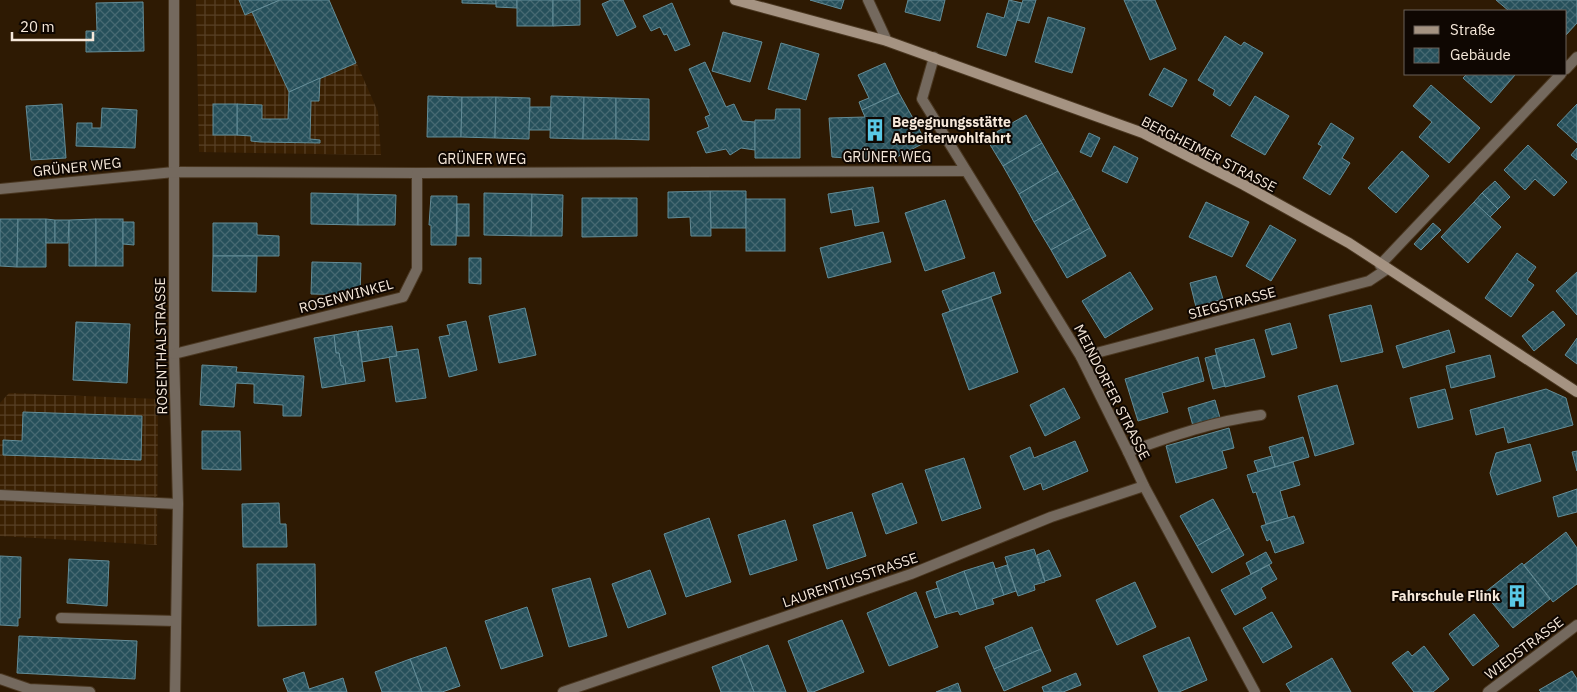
<svg xmlns="http://www.w3.org/2000/svg" width="1577" height="692" font-family="'IBM Plex Sans',sans-serif">
	<defs>
		<pattern id="industrial-grid" width="8" height="8" patternUnits="userSpaceOnUse" patternTransform="scale(1.25)"><rect width="8" height="8" fill="#3a2002"/><path d="M0 4h8M4 0v8" fill="none" stroke="#574026"/></pattern>
		<pattern id="building-cross-hatch" width="8" height="8" patternUnits="userSpaceOnUse" patternTransform="scale(1.25)"><rect width="8" height="8" fill="#26505b"/><path d="M0 0l8 8M0 8l8-8" fill="none" stroke="#466972"/></pattern>
	</defs>
	<rect width="100%" height="100%" fill="#2e1a03"/>
	<g fill="url(#industrial-grid)">
		<path d="M196,0h133l49,112 3,43 -182,-3z"/>
		<path d="M9,393l149,6 -1,146 -157,-9v-133z"/>
	</g>
	<g fill="url(#building-cross-hatch)" stroke="#638c97">
		<path d="M239,0h41l-35,15z"/>
		<path d="M280,0h49l27,63 -67,29 -37,-80z"/>
		<path d="M462,0h34v4l-34,-1z"/>
		<path d="M496,0h21v8l-21,-1z"/>
		<rect x="517" y="0" width="36" height="26"/>
		<path d="M553,0h27v25l-27,1z"/>
		<path d="M611,0h12l13,27 -19,9 -15,-32z"/>
		<path d="M810,0h34l-3,9z"/>
		<path d="M908,0h37l-5,21 -35,-9z"/>
		<path d="M1009,0l13,3 -16,53 -29,-9 10,-34 17,5z"/>
		<path d="M1023,0h13l-7,23 -12,-3z"/>
		<path d="M1124,0h31l21,49 -26,11z"/>
		<path d="M1496,0h81v23l-11,12v-24h-57z"/>
		<path d="M143,2l1,49 -58,1v-21h11l-1,-28z"/>
		<path d="M672,3l18,42 -15,6 -8,-17 -3,1 -4,-8 -9,4 -8,-15z"/>
		<path d="M1048,17l37,11 -13,45 -37,-11z"/>
		<path d="M723,32l39,10 -12,40 -38,-11z"/>
		<path d="M1225,36l16,10 3,-4 19,11 -33,53 -17,-11 2,-5 -17,-10z"/>
		<path d="M781,43l38,11 -13,46 -38,-11z"/>
		<path d="M705,62l21,45 8,-3 8,17 13,1v28l-14,-2 -11,7 -4,-6 -20,4 -9,-21 12,-5 -4,-10 5,-2 -21,-46z"/>
		<path d="M885,63l14,30 -37,17 -3,-8 10,-4 -11,-23z"/>
		<path d="M1164,68l23,12 -15,27 -23,-12z"/>
		<path d="M1467,74h46l2,1 -24,28 -28,-25z"/>
		<path d="M320,78l-1,23h-8l-1,38 10,1v3l-60,-1 -9,-1v-5l-14,-1v-31l25,1v14h26l1,-27z"/>
		<path d="M1431,85l49,43 -31,35 -30,-26 13,-15 -19,-16z"/>
		<path d="M899,93l27,49 -37,19 -57,-4 -3,-39 36,-1 -3,-7z"/>
		<path d="M428,96l34,1 -1,40h-34z"/>
		<path d="M551,96l33,1 -1,42 -33,-1z"/>
		<path d="M1255,96l34,20 -24,39 -34,-19z"/>
		<path d="M462,97h34l-1,41 -34,-1z"/>
		<path d="M496,97l34,1 -1,41 -34,-1z"/>
		<path d="M584,97l32,1v41h-33z"/>
		<path d="M616,98l33,1v41l-33,-1z"/>
		<path d="M62,104l4,54 -35,2 -5,-54z"/>
		<rect x="213" y="104" width="24" height="31"/>
		<path d="M1577,104v39l-20,-18z"/>
		<path d="M530,107h21l-1,23h-21z"/>
		<path d="M102,108l35,2 -2,38 -59,-2 1,-23h15v5h9z"/>
		<path d="M776,109h24v49h-45v-38h20z"/>
		<path d="M1026,115l16,28 -39,23 -17,-28z"/>
		<path d="M1331,123l23,15 -12,20 8,5 -20,32 -27,-17 19,-32 -4,-2z"/>
		<path d="M1089,133l11,5 -9,19 -11,-5z"/>
		<path d="M1042,143l16,28 -39,23 -16,-28z"/>
		<path d="M1528,145l39,37 -13,14 -19,-17 -10,11 -21,-20z"/>
		<path d="M1114,146l24,12 -11,25 -25,-12z"/>
		<path d="M1577,148v12l-6,-5z"/>
		<path d="M1402,151l27,25 -33,37 -28,-25z"/>
		<path d="M1058,171l16,28 -40,23 -15,-28z"/>
		<path d="M1495,181l15,16 -12,12 -16,-16z"/>
		<path d="M873,187l6,35 -24,4 -3,-17 -21,4 -3,-19z"/>
		<path d="M710,191h36v37h-35z"/>
		<path d="M710,191l1,45h-20l-1,-19 -22,1v-26z"/>
		<path d="M311,193l47,1v31l-47,-1z"/>
		<path d="M484,193l48,1 -1,42 -47,-1z"/>
		<path d="M1482,193l16,16 -8,8 -16,-15z"/>
		<path d="M358,194l38,1 -1,30h-37z"/>
		<path d="M532,194l31,1 -1,41h-31z"/>
		<path d="M431,196h26l-1,49h-25v-20h-2z"/>
		<path d="M582,198h55v38l-55,1z"/>
		<rect x="746" y="199" width="39" height="52"/>
		<path d="M1074,199l16,29 -39,22 -17,-28z"/>
		<path d="M945,200l20,58 -40,13 -20,-58z"/>
		<path d="M1206,202l43,20 -17,35 -43,-20z"/>
		<path d="M1474,202l27,25 -33,36 -27,-26z"/>
		<rect x="457" y="204" width="12" height="32"/>
		<path d="M0,219h18l-1,48 -17,-1z"/>
		<path d="M18,219h28v48h-29z"/>
		<path d="M46,219l9,1v23h-9z"/>
		<path d="M96,219v47h-27v-46z"/>
		<rect x="96" y="219" width="27" height="47"/>
		<path d="M55,220h14l-1,23h-13z"/>
		<path d="M123,222h11v23l-11,-1z"/>
		<path d="M213,223h44v12l22,1v20h-66z"/>
		<path d="M1433,223l8,7 -20,20 -7,-6z"/>
		<path d="M1270,225l26,15 -25,41 -25,-15z"/>
		<path d="M1090,228l16,28 -39,22 -16,-28z"/>
		<path d="M883,232l8,30 -63,16 -8,-30z"/>
		<path d="M1517,253l19,14 -9,13 7,5 -23,32 -26,-19z"/>
		<path d="M213,256h44l-1,36 -44,-1z"/>
		<path d="M469,258h12v26l-12,-1z"/>
		<path d="M312,262l49,1 -1,32 -49,-1z"/>
		<path d="M994,272l7,21 -51,18 -8,-20z"/>
		<path d="M1130,272l23,37 -48,29 -23,-37z"/>
		<path d="M1577,272v43l-21,-24z"/>
		<path d="M1216,276l7,23 -27,8 -6,-24z"/>
		<path d="M991,297l27,75 -49,18 -27,-76z"/>
		<path d="M1371,305l12,47 -42,10 -12,-47z"/>
		<path d="M525,308l11,47 -37,8 -10,-47z"/>
		<path d="M1553,311l12,14 -31,26 -12,-15z"/>
		<path d="M466,321l11,49 -28,7 -10,-40 11,-2 -3,-10z"/>
		<path d="M76,322l54,2 -3,59 -54,-3z"/>
		<path d="M1290,323l7,25 -25,7 -7,-25z"/>
		<path d="M392,326l5,30 -35,6 -4,-31z"/>
		<path d="M1449,330l6,22 -52,16 -7,-22z"/>
		<path d="M357,331l8,50 -19,3 -3,-18h-2l-2,-13h-3l-2,-18z"/>
		<path d="M334,335l2,18h3l2,13h2l3,18 -24,4 -8,-50z"/>
		<path d="M1577,338v26l-12,-9z"/>
		<path d="M1254,339l11,38 -40,10 -10,-38z"/>
		<path d="M418,349l8,49 -30,4 -7,-45 8,-1 -1,-4z"/>
		<path d="M1216,355l9,31 -12,3 -8,-31z"/>
		<path d="M1490,355l5,22 -44,11 -5,-22z"/>
		<path d="M1198,357l6,24 -42,12 6,19 -30,9 -13,-42z"/>
		<path d="M202,365l35,2 -1,5 68,4 -3,40h-18v-11l-29,-2v-19l-18,-1 -2,24 -34,-2z"/>
		<path d="M1337,385l17,59 -39,12 -17,-60z"/>
		<path d="M1064,388l16,30 -35,18 -15,-31z"/>
		<path d="M1445,389l8,30 -35,9 -8,-30z"/>
		<path d="M1546,389l20,9 7,27 -65,18 -4,-16 -28,8 -6,-25z"/>
		<path d="M1215,400l5,18 -27,8 -5,-18z"/>
		<path d="M23,412l119,4 -1,44 -138,-5v-15l19,1z"/>
		<path d="M1229,428l5,20 -12,3 5,17 -51,15 -10,-37z"/>
		<path d="M202,431h38l1,39 -39,-1z"/>
		<path d="M1303,437l6,20 -34,10 -6,-20z"/>
		<path d="M1075,441l13,30 -45,19 -2,-7 -17,7 -14,-34 20,-9 4,11z"/>
		<path d="M1530,444l11,37 -44,14 -7,-22 6,-20z"/>
		<path d="M1577,451v20l-5,-19z"/>
		<path d="M1272,456l3,11 -17,5 -4,-11z"/>
		<path d="M964,458l17,50 -39,13 -17,-51z"/>
		<path d="M1293,462l7,23 -20,6 8,27 -22,6 -10,-32 -3,1 -6,-18z"/>
		<path d="M902,483l15,40 -31,11 -14,-40z"/>
		<path d="M1577,489v23l-19,5 -5,-20z"/>
		<path d="M1213,499l16,29 -32,18 -17,-30z"/>
		<path d="M279,503l1,21h6l1,23h-44l-1,-43z"/>
		<path d="M852,512l14,44 -39,13 -14,-44z"/>
		<path d="M1294,516l10,27 -29,10 -5,-14 -3,2 -6,-15z"/>
		<path d="M709,518l22,64 -45,15 -22,-63z"/>
		<path d="M785,520l12,40 -47,15 -12,-40z"/>
		<path d="M1229,528l15,27 -32,18 -15,-27z"/>
		<path d="M1566,532l11,16v36l-24,18 -29,-37z"/>
		<path d="M1034,549l11,33 -11,3 1,5 -17,6 -13,-39z"/>
		<path d="M1049,550l12,26 -16,5 -8,-26z"/>
		<path d="M1266,552l6,11 -21,11 -5,-11z"/>
		<path d="M0,556l21,1 -1,61h-2v8l-18,-1z"/>
		<path d="M69,559l40,2 -2,45 -40,-3z"/>
		<path d="M993,562l11,33 -12,4 2,5 -17,5 -13,-38z"/>
		<path d="M1522,563l28,36 -37,29 -29,-35z"/>
		<path d="M257,564h58l1,61 -58,1z"/>
		<path d="M1007,565l9,26 -12,4 -9,-26z"/>
		<path d="M1269,565l8,14 -16,9 5,10 -31,17 -14,-25z"/>
		<path d="M650,570l16,44 -38,14 -16,-44z"/>
		<path d="M964,571l13,38 -17,6 -2,-4 -11,3 -11,-32z"/>
		<path d="M590,578l17,58 -38,11 -17,-58z"/>
		<path d="M1135,582l21,45 -39,18 -21,-45z"/>
		<path d="M938,588l9,26 -12,4 -9,-26z"/>
		<path d="M916,592l22,55 -49,19 -22,-53z"/>
		<path d="M527,607l16,49 -42,13 -16,-48z"/>
		<path d="M1272,612l20,35 -29,16 -20,-35z"/>
		<path d="M1474,614l25,32 -26,20 -24,-32z"/>
		<path d="M842,620l22,52 -51,20h-5l-20,-51z"/>
		<path d="M1032,627l9,22 -47,20 -9,-22z"/>
		<path d="M19,636l118,5 -2,38 -118,-6z"/>
		<path d="M1189,637l18,43 -28,12h-20l-16,-36z"/>
		<path d="M768,645l18,47h-32l-14,-36z"/>
		<path d="M1424,646l25,33 -16,13h-19l-22,-29 16,-12 4,5z"/>
		<path d="M446,647l14,39 -18,6h-20l-12,-33z"/>
		<path d="M1041,649l10,22 -47,20 -10,-22z"/>
		<path d="M740,656l14,36h-33l-9,-25z"/>
		<path d="M1332,658l19,34h-60l-5,-8z"/>
		<path d="M410,659l12,33h-40l-7,-20z"/>
		<path d="M1572,671l5,8v13h-36l-2,-2z"/>
		<path d="M304,672l5,17 34,-11 4,14h-59l-5,-13z"/>
		<path d="M1076,673l5,12 -18,7h-19l-2,-5z"/>
		<path d="M958,683l3,9h-25z"/>
	</g>
	<g fill="none" stroke-linecap="round" stroke-linejoin="round">
		<defs>
			<g id="lane">
				<path d="M1128,452c44,-16 87,-31 133,-37"/>
				<path d="M0,495l178,9"/>
				<path d="M61,618l115,3"/>
				<path d="M0,679l29,10 61,3"/>
			</g>
			<g id="street">
				<path d="M174,0v354l4,150 -3,188"/>
				<path d="M868,0l19,41"/>
				<path d="M934,57l-12,42 159,258 47,95 16,34 111,206"/>
				<path d="M1566,69l11,-12"/>
				<path d="M0,189l174,-17 243,1 549,-2"/>
				<path d="M1380,265l181,-191"/>
				<path d="M174,354l229,-57 14,-28v-96"/>
				<path d="M1081,357l288,-76 18,-12"/>
				<path d="M563,692l348,-118 140,-57 93,-31"/>
				<path d="M1488,692l89,-67"/>
			</g>
			<path id="secondary" d="M735,0l152,41 256,92 101,52 105,58 228,149"/>
		</defs>
		<use href="#lane" stroke="#4a3721" stroke-width="12"/>
		<use href="#street" stroke="#4a3721" stroke-width="12"/>
		<use href="#secondary" stroke="#4a3721" stroke-width="12"/>
		<use href="#lane" stroke="#74695e" stroke-width="10"/>
		<use href="#street" stroke="#74695e" stroke-width="10"/>
		<use href="#secondary" stroke="#a59382" stroke-width="10"/>
	</g>
	<defs>
		<symbol id="building-bare" viewBox="-9 -9 18 18"><path d="M-4-6H4V6H1V3H-1V6H-4ZM-2.5-4.3h1.7v1.8h-1.7ZM.8-4.3h1.7v1.8H.8ZM-2.5-1h1.7V.8h-1.7ZM.8-1h1.7V.8H.8Z" fill="#59c8e5" stroke="#0f0702" stroke-width="2.5" paint-order="stroke"/></symbol>
	</defs>
	<g fill-rule="evenodd">
		<use href="#building-bare" x="859" y="114" width="32" height="32"/>
		<use href="#building-bare" x="1501" y="580" width="32" height="32"/>
	</g>
	<g text-anchor="middle" dominant-baseline="central" stroke-width="4" stroke-linejoin="round" paint-order="stroke">
		<g font-size="14" font-weight="bold" fill="#f6e8da" stroke="#0f0702" text-anchor="start">
			<text x="892" y="122">Begegnungsstätte<tspan x="892" dy="16">Arbeiterwohlfahrt</tspan></text>
			<text x="1500" y="596" text-anchor="end">Fahrschule Flink</text>
		</g>
		<g font-size="14" fill="#f6e8da" stroke="#0f0702">
			<text transform="translate(1209 154) rotate(27)">BERGHEIMER STRASSE</text>
			<text x="887" y="157">GRÜNER WEG</text>
			<text x="482" y="159">GRÜNER WEG</text>
			<text transform="translate(77 167) rotate(-6)">GRÜNER WEG</text>
			<text transform="translate(346 296) rotate(-15)">ROSENWINKEL</text>
			<text transform="translate(1232 303) rotate(-15)">SIEGSTRASSE</text>
			<text transform="translate(161 346) rotate(-91)">ROSENTHALSTRASSE</text>
			<text transform="translate(1112 392) rotate(63)">MEINDORFER STRASSE</text>
			<text transform="translate(850 580) rotate(-19)">LAURENTIUSSTRASSE</text>
			<text transform="translate(1524 648) rotate(-37)">WIEDSTRASSE</text>
		</g>
	</g>
	<rect x="1404" y="10" width="162" height="65" fill="#0f0702" stroke="#6b6158"/>
	<rect x="1414" y="26" width="25" height="8" fill="#a59382" stroke="#6b6158"/>
	<text x="1450" y="35" font-size="15" fill="#f6e8da">Straße</text>
	<rect x="1414" y="48" width="25" height="15" fill="url(#building-cross-hatch)" stroke="#6b6158"/>
	<text x="1450" y="60" font-size="15" fill="#f6e8da">Gebäude</text>
	<path d="M12 32v8h81v-8" fill="none" stroke="#f6e8da" stroke-width="2.5"/>
	<text x="20" y="32" font-size="15" fill="#f6e8da" stroke="#0f0702" stroke-width="4" paint-order="stroke">20 m</text>
</svg>
